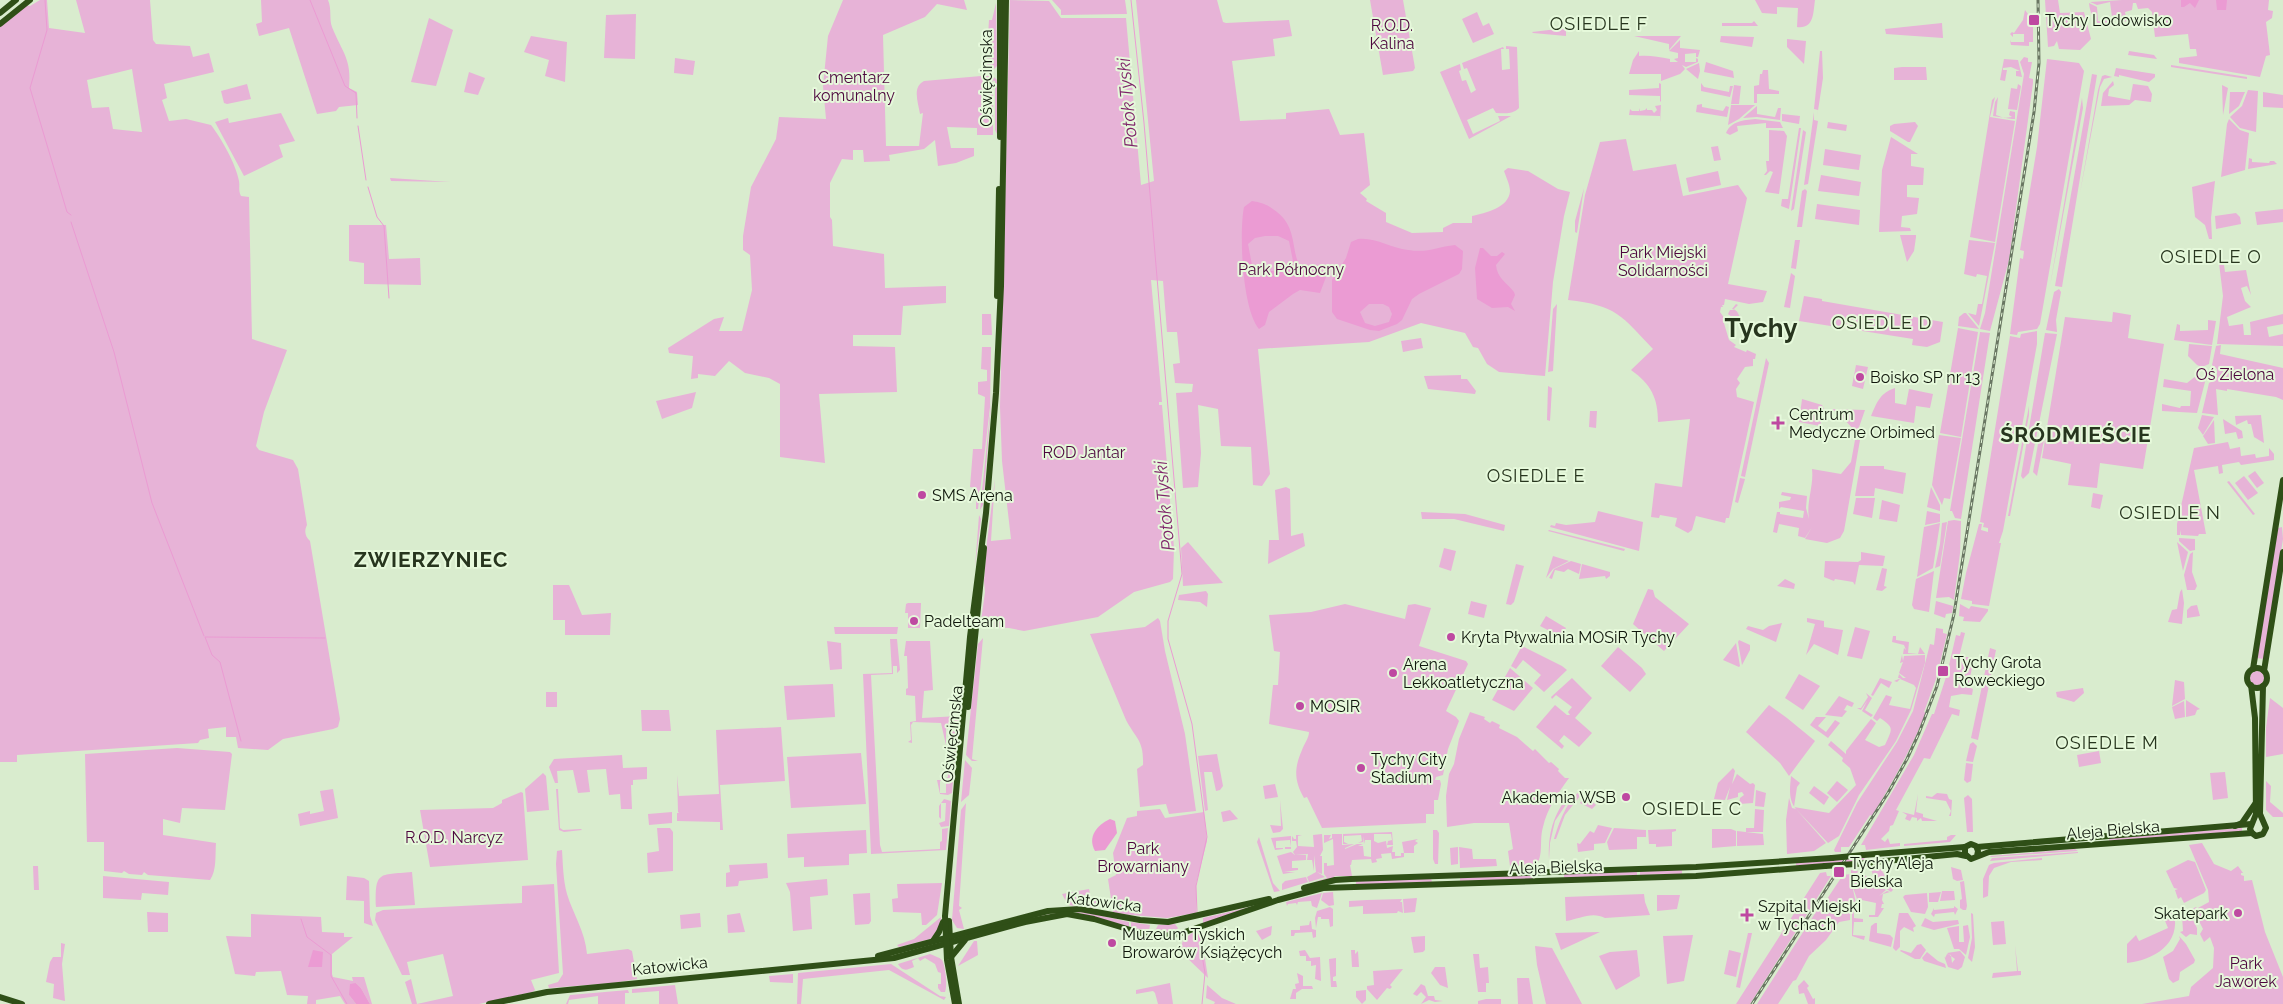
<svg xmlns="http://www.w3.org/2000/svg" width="2283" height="1004" font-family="Raleway,sans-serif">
	<rect width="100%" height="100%" fill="#d9ecce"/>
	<g fill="#e7b3d7" fill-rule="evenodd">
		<path d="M40,0h7l2,28 36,5 -9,-33h74l3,40 3,4 34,2 3,11 16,-4 5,19 -50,12 3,14 -5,2 7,21 17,-2 25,6c10,13 25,39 28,56 1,6 -1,9 2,15l8,1 3,142 35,11 -23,62 -8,34 3,4 34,10 5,9 9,56c-3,6 -2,11 3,16l30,178 -2,8 -5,2 -50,10 -15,11 -30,-2 -2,-11h-10v-10l-18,2 1,9 -9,2 -2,3 -181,12v7h-17v-736l25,-21 5,1zM132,69l10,63 -29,-3 -4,-22 -17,1 -5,-28z"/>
		<path d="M261,0h67c4,9 1,19 4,27 10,25 20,32 17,61l8,4 1,13 -19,2 -3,4 -19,3 -28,-86 -30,8 -3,-12 6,-2z"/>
		<path d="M843,0h121l3,10 -30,-6 -12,13 -42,18 3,111h33l4,-33 -3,1c-2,-12 -8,-27 4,-33l57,-5 2,4 10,1v54h-16v-7l-30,-1 4,21h23v8l-18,7 -18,3 -3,-26 -11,9 -35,6 1,6 -26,1 -1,-12h-10v10l-11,-1 -12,24v34l2,3 1,26 51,8 1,34 61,-2v17l-43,3 -2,29h-48v11l42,1 2,45 -78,2 6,69 -45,-6v-73l-11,-6 -24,-5 -16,-12 -14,15 -17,-2v4l-7,1 2,-23 -24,-3 -1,-5 46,-29 10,-2 -5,14h23l10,-41 -2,-35 -7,-5v-14l8,-49 25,-48 3,-22 47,2 -3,-33 5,-50z"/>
		<path d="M1010,0l39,1 12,17h65l15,167 13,-4 -18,-181h81l6,22 3,1 63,-3 3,16 -19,3 2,17 -43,5 8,60 46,-2v-6l43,-4 11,26 24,-2 6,52 -10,8 7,6 -1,2 20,12v9l26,11 31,-1v-4l10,-5h19v-7c13,-3 37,-8 38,-25 0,-6 -4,-14 -6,-20l4,-3 20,3 30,18 12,3 -6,24 -11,66 -8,94 -46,-4 -12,-8 -9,-16 -5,-1 -8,-14 -44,-10 -52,19 -111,7 12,125 -8,12 -9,-1 -2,-38 -30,-1 -3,-37 -20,-4 3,48 -3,34 -15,1 -7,-95 16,-1 1,-8 -18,-1 -2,-19 7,-1 -3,-31h-10l-4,-51 -12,-1 11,122h-3v3h3l12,143 -1,31 -3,3 -36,10 -36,25 -74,14 -15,-3 -24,-1 -4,-6 4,-29 -1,-11 3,-39 8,-63 -4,62 20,-2 -9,-78 -2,-54z"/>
		<path d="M1052,0h73l2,14 -66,1v-5z"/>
		<path d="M1370,0h33l12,68 -2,3 -30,4z"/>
		<path d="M1755,0h60c-2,14 -1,29 -18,27l1,-19 -21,-1v7l-15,-1z"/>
		<path d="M2045,0h13l2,13 24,-1 7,27 -11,11 -21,-1 -2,-8 -3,5 -6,1z"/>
		<path d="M2122,0h147l-1,10 5,1 -1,7 -6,4 4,33 -4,1 -6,21 -81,-14v-5l18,-2 -1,-7h-6l-2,-15 -33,3 -3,-25 -4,-4 -10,1 -2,-6h-3l-1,7 -7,2 2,9 -8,2 -7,-6 -2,-15 -13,3 -7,-3z"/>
		<path d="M996,3l1,63 -6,6 -5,-3 3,-49h3z"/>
		<path d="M2089,3l8,4 1,14 12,-1 -1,3 3,2 2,-2v3l-12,1c-8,-6 -12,-13 -13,-24z"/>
		<path d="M2025,10l8,11v21h-4v4l-18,-1 -1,-5 1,2h13v-8h-11v3l-3,-3 2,-2 2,1 9,-13z"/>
		<path d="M1477,12l6,14 6,-3 5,11 -21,9 -11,-24z"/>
		<path d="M636,14l-1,45 -31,-1 2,-43z"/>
		<path d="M429,18l24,12 -17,56 -25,-4z"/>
		<path d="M1754,21l4,5h-36v-3h30z"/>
		<path d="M1942,23l1,15 -57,-4 -1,-5z"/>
		<path d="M1566,28v8l-33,-3 -1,-1z"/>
		<path d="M531,36l36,6 -2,40 -20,-6 4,-16 -25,-8z"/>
		<path d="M1634,36h47l-12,14v-6z"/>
		<path d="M1721,36l33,1 -2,10 -32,-5z"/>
		<path d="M1787,39l19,2 -2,23 -17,-17z"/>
		<path d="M1680,40v8l20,2 -2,7h-2v-4l-11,1v8h11v-4l2,1v3l-12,5 -4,-2 3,4 -5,5 -19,7v-7h-32l4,-14 6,-9v5c10,-1 20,1 31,3v3h8l-4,-3 4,-1v-5l-9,-2z"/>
		<path d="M1506,46l11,1 2,61c-7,7 -14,5 -23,5l-3,-5 -26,12 6,14 27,-13 -2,-5h13l-42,23 -29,-67 20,-8 1,6 -2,1 3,10 4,-1 5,13 5,-3 -9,-22 -3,1 -2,-6 41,-16 1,2h-3l1,21 8,-1 -1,-20h-3z"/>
		<path d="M1820,51h2l1,27 -6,39 1,-7 -4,-1z"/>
		<path d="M2129,51l25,4 3,4 -29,-4z"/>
		<path d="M2024,57l4,1v4h4l-3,16 4,1v4l-24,177 -19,71 -10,-2 5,-16 39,-239 -4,-12z"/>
		<path d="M675,58l20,3 -2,14 -19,-2z"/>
		<path d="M2004,59l14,1 4,17 -6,-1v-5h4l-9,-4 -8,1v2h4l-2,11 -5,-1z"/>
		<path d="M2047,59l32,4 5,8 -44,253 -3,5 -19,3 -1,3 -7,-1 10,-76 3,1 1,-8 -4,-1 17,-103z"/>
		<path d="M1706,62l27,9 1,7 -30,-6z"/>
		<path d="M1699,63l1,8 -2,8 -12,-10z"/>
		<path d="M2171,65l76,12v2l-76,-12z"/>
		<path d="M1902,67h24l1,13h-33v-12z"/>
		<path d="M2116,68l39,6v3l-6,5 -30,-7v2l-5,-1z"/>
		<path d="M1763,70h5l1,19 10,2v3h-22v9h-3v-17l5,-1 1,-11h2z"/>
		<path d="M469,72l16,6 -7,17 -14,-3z"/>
		<path d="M2092,74l5,1 -35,212 -7,-1z"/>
		<path d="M2105,75l7,2 -8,2 -4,8 -20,106 18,-103 4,-14z"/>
		<path d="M985,76h8l4,4v54l-2,-4v-49l-9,-2z"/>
		<path d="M2113,81l1,4 -5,4 -1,7 22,4 3,-16 15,2 4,8 -1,8 -16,-2 -6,5 -28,1 2,-13z"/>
		<path d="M1659,83l2,1v17l-1,1v-6l-31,-1v-5l30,-2z"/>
		<path d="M1701,83l3,4 25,5 1,-6h3l-3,11 -29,-6z"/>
		<path d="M247,84l4,15 -24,5 -3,-1 -3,-12z"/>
		<path d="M2018,84l3,2 -4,24 -9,-1 3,-21 6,1z"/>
		<path d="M1734,85l7,1 -2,18h-8z"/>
		<path d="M2222,85l6,3 -5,27z"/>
		<path d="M2248,90l10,1 -2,41 -16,-4 -10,-11 12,-11z"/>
		<path d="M2230,92h15l-6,14 -10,8z"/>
		<path d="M2263,92l20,3v13l-20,-1z"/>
		<path d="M1995,97l-5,20 25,4 -20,121 -25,-5 22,-137z"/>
		<path d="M1998,97l-2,18 8,3 8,-1 -3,-2 1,-4 5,1v7h-3l-19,-3 2,-14z"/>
		<path d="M2082,98l1,10 -33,178z"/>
		<path d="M1702,104v3l21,4 3,-5 3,1 -2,10 -31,-5 1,-7z"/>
		<path d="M1661,105l-1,17v-6l-31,-1 1,-6 2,2h7v-3l1,3 5,-1 2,-2v2h5l2,3 3,-3 -2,-4z"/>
		<path d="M1731,105h24l-16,14 -11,6z"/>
		<path d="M1757,106v8l18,3 3,-9h3l-1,12 -23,-3 -14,1z"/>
		<path d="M1814,112v8l4,1 -10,63 -4,1z"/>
		<path d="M281,113l14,28 -16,4 4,12 -39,19 -29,-54 13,-4 1,5z"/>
		<path d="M1782,114l18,2 -1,8 -17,-3z"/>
		<path d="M1755,119l25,3 3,6h-17v-5l-29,3 1,5 -8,4 -4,-2c5,-12 18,-13 29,-14z"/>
		<path d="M2229,119l11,11 9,3 -4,37 -24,7 6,-53z"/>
		<path d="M1828,122l19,3 -1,6 -19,-3z"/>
		<path d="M1915,122l3,4 -8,16h-2l-18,-11v-5l4,-2z"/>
		<path d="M1799,128h2l-12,81 -8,-3 1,-7h6z"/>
		<path d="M1769,130l15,1 3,5 -8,58 -14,-2 8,-20 -3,-1 -4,4h-2l3,-4 -1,-10h3z"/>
		<path d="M1803,130l3,2 -12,77 -3,2z"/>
		<path d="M1891,137l27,17h-7v12l13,2 -1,17h-16v12l12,1 -2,16 -15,2 -1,11 9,1 1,3 -32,1 3,-62z"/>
		<path d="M1626,139l7,32 43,-7 7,32 55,-11 9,13 -19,86 39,7 -4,11 -14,2 -24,-5 -1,6h-2l1,2h-2l-1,5 5,7 -2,1 6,20 7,5 -2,2 12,5 1,-2 9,4 -1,5h-2v7l-8,1 -8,12 3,4 -4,6 1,8 17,5 -25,116h-3l-1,5 -29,-7 -4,14 -4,3 -13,-7 2,-8 -17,-3 -1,3 -8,-1 4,-34 27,4 8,-68 -32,3c0,-24 -7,-38 -27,-52l22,-21c-31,-33 -37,-44 -85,-49l17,-105 15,-53z"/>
		<path d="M1718,146l3,14 -7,1 -3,-14z"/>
		<path d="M1825,149l36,6 -2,15 -36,-5z"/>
		<path d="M2249,158l3,1v3l17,1 1,-2h4l3,3 -29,5z"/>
		<path d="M1718,171l3,14 -32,7 -3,-14z"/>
		<path d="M1821,175l40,7 -2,14 -41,-5z"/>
		<path d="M390,178l60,4 -59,-1z"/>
		<path d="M2215,181l-4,37 1,21h-3l-4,-14 -10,-8 -3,-30z"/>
		<path d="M1584,188l-7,45 -2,-1v-11z"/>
		<path d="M1805,189l2,2 -5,36h-5l5,-36z"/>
		<path d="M1817,204l43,6 -1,15 -44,-6z"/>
		<path d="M2283,209v13l-26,3 -2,-13z"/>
		<path d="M2236,213l4,4 1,7 -25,5 -1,-13z"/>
		<path d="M349,225h37l3,34 31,-1 1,27 -57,-1v-21l-15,-2z"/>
		<path d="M1900,235h16v2l-2,14 -7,11z"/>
		<path d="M1795,240h5l-4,29 -5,-1z"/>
		<path d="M1969,240l26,3 -16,83 -11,-13 8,2 2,-11h4l5,-28 -10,-2 -1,3 -12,-3z"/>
		<path d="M2219,263l5,2 1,7 21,-2 5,25 -4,-9 -6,2 4,13 6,6 -24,10 2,9 14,-2 1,11h7l-1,-13 33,-8v10l-16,3 2,10 14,-3v12l-66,-2 6,-48z"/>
		<path d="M1791,273l4,3 -5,32 -6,-1z"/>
		<path d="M2059,289l2,3 -5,28 1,12 -11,-2 8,-38z"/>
		<path d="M1804,296l18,3v2l121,21 -3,20 -13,5 -15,-2 1,-6 -114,-18z"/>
		<path d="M1557,304l-4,67 -5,1 5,-63z"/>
		<path d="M1736,304l2,1 -4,4 8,7 -5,-4 5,8 -10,-3 -4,-3 2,-4h5l-3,-1z"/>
		<path d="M2113,312l18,3 -3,23 36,6 -21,125 -43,-6 -3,25 -29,-3 3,-21 -29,-6 23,-141 47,5z"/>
		<path d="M1964,313h2l13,16 -21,-3 1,-9z"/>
		<path d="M982,314h9l1,21h-10z"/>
		<path d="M2208,320l8,1 -4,24 -38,-5 3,-16 3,1v6l28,-1z"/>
		<path d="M1958,328l20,4 -17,105 -21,-4z"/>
		<path d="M2037,331v13l-34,187 -4,12h2l-12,63 -17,-2v-3l-11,-2 5,-26 13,-49h3l-1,6 7,2v-4l-5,-1 1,-4 -4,-1 30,-186 10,2 1,-4z"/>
		<path d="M1980,332l10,1 -29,186 -6,-1 -3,-7h-2z"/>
		<path d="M2045,333l12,1 -28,139 -6,6 -2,-3z"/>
		<path d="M1421,338l2,10 -20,4 -2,-11z"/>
		<path d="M2189,344l23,2 -3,18 -7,3 -5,-2 -9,-9z"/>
		<path d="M2221,345l-1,9 63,14v32l-7,-3 -49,-8v2l-11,-2 2,26 -16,-2 7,-30 6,-3 2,-4v-7l-5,-4 4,-19z"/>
		<path d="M982,347h9l-1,60 -12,102h-2v-21l-6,-1 3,-38h9l3,-52 -7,-3v-12l9,-1v-11l-6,-1z"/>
		<path d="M1766,358l3,5 -24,114 -4,-1z"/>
		<path d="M1856,365l12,2 -5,22 -11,-3z"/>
		<path d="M2198,367l3,1 -2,6 6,8 -8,31 -35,-2v-7l18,4 1,-2h9l1,-15 -28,-4 1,-8 23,4 9,-7z"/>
		<path d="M1461,375v4h6l9,12 -1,3 -47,-5 -4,-13z"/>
		<path d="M1548,386l4,2 -2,33 -3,-1z"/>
		<path d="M1895,388v15l11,2 3,-16 24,5 -3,14 -14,-2 -2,17 -43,-7c6,-14 9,-23 24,-28z"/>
		<path d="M696,392l-4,16 -30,11 -6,-18z"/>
		<path d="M992,394l-9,111 -3,5z"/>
		<path d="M1802,399l20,6 2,4 -4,17 -21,-4z"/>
		<path d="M2029,406v9l-19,101h-2z"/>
		<path d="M1831,409l34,1 -8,23 -17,-18z"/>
		<path d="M1590,411h7l-1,17 -7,-1z"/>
		<path d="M2202,415l12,2 -11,18 -5,-7z"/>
		<path d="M2261,415l3,28 -10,-6 -3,-13h-3l-1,-4 -11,5 -1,-9z"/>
		<path d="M2223,419l19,12 1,7 -5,1 -2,-7 -11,2z"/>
		<path d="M2214,420l1,23 -7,1 -5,-8z"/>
		<path d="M1939,435l22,3 -11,61 -6,-1 -2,7 -10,-20z"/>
		<path d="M1855,440h5l-16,91 -4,7 -13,5 -22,-4 7,-12 -7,11 -7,-2 1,-8 -20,-4 -2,9 -4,-1 4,-20h3v2l23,4 1,-7 -23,-4 -2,2v-7l11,-2 1,-3 -10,-2 1,-3 25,4 -1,12 3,11c-3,-17 5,-33 3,-50l29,5 10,-12z"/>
		<path d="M2044,440l-7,36 -4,-4 5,-28z"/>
		<path d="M2228,442l2,7 10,-2 1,9 14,-2 1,4 13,-2v-8l5,6v6l-33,5 -2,-3 -17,3 1,8 -4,1 -1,-8 -24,4 12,64h-7l-1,2 -17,-1 -1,-5v5h-3v-11l17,-76z"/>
		<path d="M1860,466h24v3l22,4 -3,21 -28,-6 -1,8h-19z"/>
		<path d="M2255,471l9,12 -7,5 -9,-12z"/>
		<path d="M2244,476l14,17 -10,7 -13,-17z"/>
		<path d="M1740,478l5,1 -7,24 -3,-1z"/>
		<path d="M2229,481l26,33 -2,1 -26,-33z"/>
		<path d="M1286,487l4,2 1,47 12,-3 2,13 -37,18 1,-24h10l-4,-50z"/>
		<path d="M1931,487l9,18v6l-13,-4z"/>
		<path d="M2093,493l10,2 -3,14 -9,-2z"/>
		<path d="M1856,498h19l-3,20 -19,-4z"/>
		<path d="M1882,500l18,5 -3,17 -18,-3z"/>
		<path d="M1598,511l45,11 -4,29 -89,-24 1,-2 4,1 1,-3 10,2 29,-3z"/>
		<path d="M1927,511l13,3v8l-15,3z"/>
		<path d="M1421,512l44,2 40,11 -1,6 -50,-12h-32z"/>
		<path d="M979,515l2,4 -6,48z"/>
		<path d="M1954,520l7,1 -1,32 -6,47 -5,-3 -13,1 12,-77z"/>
		<path d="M1947,522l-7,44 -5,2 5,-24 2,-21z"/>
		<path d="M1940,523l-7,45 -16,9 7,-50z"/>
		<path d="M2282,527l1,12 -19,120 -8,-1 22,-130z"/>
		<path d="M1549,530l76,19 -1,2 -76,-20z"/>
		<path d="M2179,538l16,1v11l-5,1 -11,-10z"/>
		<path d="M1188,542l35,41 -40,3 -2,-38z"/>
		<path d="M2177,542l11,10 -5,19z"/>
		<path d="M1444,548l12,3 -5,20 -12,-4z"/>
		<path d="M1861,552l24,4 -2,10 -24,-1 -4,20 -2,-3 -18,-3 -1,2 -10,-4 1,-16 33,1 3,-2z"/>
		<path d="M2193,552l-1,20 5,14 -2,4h-8l-3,-15 6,-21z"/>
		<path d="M1553,556l16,5 -16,8 -7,9z"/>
		<path d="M1571,561l10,3 -2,10 -11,-5 -4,3 -9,-2 -3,9 -3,-1 5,-9z"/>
		<path d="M1516,564l8,2 -10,36 -3,3 -5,-1z"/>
		<path d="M1582,564l28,8v4l-4,3 -1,-3 -26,3z"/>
		<path d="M1882,568l5,1 -3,17 3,1 -5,4 -6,-1z"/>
		<path d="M1934,571l-5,41 -15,-3 -2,-4 4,-26z"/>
		<path d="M1785,579l10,5 -1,5 -17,-3z"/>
		<path d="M553,585h16l13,30 29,-2 -1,22h-45v-15h-12z"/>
		<path d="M1648,589l5,1 2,7 34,27 -25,27 -31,-27z"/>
		<path d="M2182,589l2,14 -2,21 -14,-2 4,-12 5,-1 3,-17z"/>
		<path d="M1206,591l2,3 -1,13 -7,-5 -22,-2 1,-5z"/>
		<path d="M1471,601l16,4 -3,13 -16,-4z"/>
		<path d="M1936,601l17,5 -1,7 -6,1 -1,4 -11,-4z"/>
		<path d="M908,603h13l-1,25h-12v-15h-3l1,-9z"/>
		<path d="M1345,604l60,15 3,-14 7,-1 16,4 -12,38 47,15 2,3 -22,47 10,6 3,4 -11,28 -5,26 -7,2 -1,3h5l1,4 -3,16h-4v14h-8v9l-104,5 -15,-31 -3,1c-10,-17 -10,-30 -2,-48 2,-6 7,-12 7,-18l-40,-8 4,-39h5l2,-33 -6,-1 -5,-36 42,-3z"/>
		<path d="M1960,604l9,5 2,-3 17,3v2l-8,11 -17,-1 1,-4 -5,-1z"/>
		<path d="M2197,605l3,11 -13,2v-8l4,-4z"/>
		<path d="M1546,616l20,12 -5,9 -21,-11z"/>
		<path d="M1158,618l2,3 5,30 20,83 11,77 -27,3 -3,-10 -26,3 -3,-38 6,-4c1,-25 -7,-26 -17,-45l-36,-86 55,-7z"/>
		<path d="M1807,618l17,3v6l19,3 -5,25 -24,-11 -8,11 9,-31 -8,-2z"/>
		<path d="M1782,623l-6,19 -30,-13 2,-3 15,4 6,-4z"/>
		<path d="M834,627h64l-1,7h-62z"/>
		<path d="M1855,627l15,4 -8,28 -15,-3z"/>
		<path d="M1936,628l7,1v4l4,1 -11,45 -12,33 2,1c-15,36 -34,70 -54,103l-2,-1 -21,32h-8v5h-6l-1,-2 23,-47 40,-61 16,-31 17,-67 4,1z"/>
		<path d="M1961,632l4,1 -6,24h11l3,6 -5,24 5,2 -1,6 -10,-1 -11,2 -2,11 11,3 -1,6 -7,-2 -22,45 -6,-1 -28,52 3,1 -6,14 -3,1 -1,5 -8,8 4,3 3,-4 2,6 10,-1v3l-34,4 -1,-5h-4l53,-90 18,-41h2l13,-40 9,-39 4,1z"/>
		<path d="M1893,636h3v4l13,2 -1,11 10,1 2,-7 5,7h-22l1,-6 2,2 -2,-5 -12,-3z"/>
		<path d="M983,638l-11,121 6,2h-6l-6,-6 12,-111z"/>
		<path d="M890,639h7l3,31 -3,3v-7h-4v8l-22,1 9,170 2,7 58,-3v-7l2,-1v-12l6,-1 -2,22 -75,4 -8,-180 29,-1z"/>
		<path d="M1739,640l11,5v5l-8,15 -4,-23z"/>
		<path d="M827,641l14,2 1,26 -12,1z"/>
		<path d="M906,641h24l3,49 -9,1 -2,27 37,-2 -1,12 -3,-2v2l3,1 -5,49h-7l2,-1 -1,-28 5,-1 -1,-22h-5v19l-5,-22 -28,-1 -2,3 1,18 -4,-1 3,-2 -1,-18 6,-1 -1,-25 -9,-1v-6l2,-1 -1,-32h-3z"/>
		<path d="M1736,643l4,23 -1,1 -16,-7z"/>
		<path d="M1522,646l40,20 5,4 -23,22 -10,-9 7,-8 -18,-15 -7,9 -5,-3z"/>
		<path d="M1618,647l24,21 4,6 -16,18 -29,-26z"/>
		<path d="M1990,648l6,2 -18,90 -7,-2z"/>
		<path d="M1902,655l1,6 1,-5 21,-1v8l-14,47 -15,31 -37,54 -20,41 -11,7 -32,-34 30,34 -12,8 -27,3 -1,-34 3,-22 3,10 4,1c-8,-9 -6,-22 -5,-33l9,7 -3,4 -3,20 35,6 27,-28 -6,-17 -8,-7 1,-3 -15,-13 3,-4 15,13v-3l25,-32 5,4 -11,17 14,7 6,-2c7,-16 10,-17 -5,-27l-3,3 -4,-3 13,-23 6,2 -3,8 21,4 6,-21 -2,-3 -14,-6 -3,3 -3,-1 7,-3h-3l1,-4 4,4h3l-7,-5 4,-11 -3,1z"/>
		<path d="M1510,668l23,20 -19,23 -22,-11z"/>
		<circle cx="2257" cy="678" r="7"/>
		<path d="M1799,674l21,12 -17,24 -18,-12z"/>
		<path d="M1572,678l20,20 -17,20 17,15 -13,14 -15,-12 -5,6 5,5 -2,3 -26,-22 19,-22 12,10h3l-2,-3 4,-5 -16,-12 -4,4 -1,-2z"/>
		<path d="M1880,678l12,4 -3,6 -8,-5 -8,13 -2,-1z"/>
		<path d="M2175,680l9,2 1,17 -13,7z"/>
		<path d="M833,684l2,33 -48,3 -3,-34z"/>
		<path d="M2083,688l1,5 -10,9 -17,-5 -1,-5z"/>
		<rect x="546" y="692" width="11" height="15"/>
		<path d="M1866,693l6,5 -7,12 8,5 -2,2 -9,-6 5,-10 -6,9 -4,-2h4l7,-11z"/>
		<path d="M1839,696l15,7 -2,4 -5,-2 -3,5 3,1 -5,6 -17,-2z"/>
		<path d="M2270,698l13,10v46l-17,3v-29z"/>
		<path d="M2186,700l14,9 -3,1 -2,5 -9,2z"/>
		<path d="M2184,701l1,16 -10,2 -3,-12z"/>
		<path d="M1769,705l18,13 28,23 -26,35 -9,-13 -34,-31z"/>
		<path d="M641,710h28l2,21h-29z"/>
		<path d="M1470,712l15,5 -1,2 6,4 2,-2 8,4 -1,3 18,9 16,14 2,-2 14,14 2,-1 8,7 -1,2 7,7h4c-11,15 -22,31 -26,49 -4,13 1,28 -7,38l-26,1 -2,-15 5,-2 -4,-26h-35l-27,4 -1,-31 3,-22 5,-10 5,-25z"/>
		<path d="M1816,717h10l-8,9 8,6 9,-12 5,3 -12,15 -18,-13z"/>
		<path d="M781,727l4,54 -65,4 3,45h-3v-8l-43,-1v-8h2l-1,-1 -1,-37 2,21 40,-2 -3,-64z"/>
		<path d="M1973,742l4,4 -4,16 -7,-1 4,-17z"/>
		<path d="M177,748l53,4 2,2 -7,56 -43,-2 -2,15 -17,-4v16l53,8c-1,12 1,27 -6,37l-62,-5 -4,-3 -2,3 -13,-1 -5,-3 -2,2 -18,-2v-29h-17l-2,-88z"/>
		<path d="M2099,751l2,12 -22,4 -2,-12z"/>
		<path d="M861,753l5,51 -75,4 -4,-51z"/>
		<path d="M1217,754l6,32 -3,4 -4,1 -4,-19h-8l4,38 -3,1 -7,-55z"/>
		<path d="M622,755l1,13 24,-1v12l-14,1v5h-2l1,24h-11l-1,-15 -11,1 -3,-26 -19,1 3,22 -12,1 -5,-23 -16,1 1,12h-3l-6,-16 5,-8z"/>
		<path d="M965,760l7,8 -3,27 -8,7z"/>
		<path d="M1966,763l7,1 -2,17 -4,2 -3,-3z"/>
		<path d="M1733,768l2,3 -3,13 5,-10 13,10 3,-1 2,2 -2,18 -14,1 1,-6 4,-3 -2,-3 -4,1v4l-11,3 3,-13 -5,13 -11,-1 4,-16z"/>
		<path d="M2225,772l3,26 -15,2 -3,-27z"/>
		<path d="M543,773l3,3 3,34 -22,2 -2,-23z"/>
		<path d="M937,780h5l-2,1v12h6v-10l2,-1 -2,-2h7l-1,13 -4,2 -8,-1z"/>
		<path d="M1837,781l11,9 -11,12 -10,-9z"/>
		<path d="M2266,781l5,5 -1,16 13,11v4h-10l-7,-7z"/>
		<path d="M1275,784l3,13 -13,2 -2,-13z"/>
		<path d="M1814,786l15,11 -5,8 -15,-12z"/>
		<path d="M333,789l5,29 -38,8 -2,-12 12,-3v3l14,-3 -4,-20z"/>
		<path d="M556,789h2l2,39 3,2 18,-1 1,1 -18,2 -5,-2z"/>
		<path d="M1582,790l2,1 -19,24 -9,24h-2c5,-16 13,-40 28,-49z"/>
		<path d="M1756,790l10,3 -2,14 -9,-1z"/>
		<path d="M521,792l2,1 5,67 -98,7 -10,-57 73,-2 9,-5v-3z"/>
		<path d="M1937,793l10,1 2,5 3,1 -1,16h-2l2,-5 -5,-10 -20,-3v-2l6,1z"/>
		<path d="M1918,794l-2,18 7,2v3l14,4h-15l-1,-3 -4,3v-3l-5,-1 -2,4 -5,-2 2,-4 -5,-3 12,3z"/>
		<path d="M1569,795l2,2 -16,24 -5,22 -1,16c-1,-26 4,-44 20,-64z"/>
		<path d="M1585,795l11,10 -4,4 -12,-6z"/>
		<path d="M1968,795l4,4 1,33h-6l-3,-34z"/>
		<path d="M944,799l7,2 -2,25 -8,1 -2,-4 6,-2 1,-18h-5v16l-2,-2v-11z"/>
		<path d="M1280,800l3,29 -3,3 -7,1 -3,-8 11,1z"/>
		<path d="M966,803l-7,103 3,2 -3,2 5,19 -7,-1 -5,-8 9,-110z"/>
		<path d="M1160,809l5,9 39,-6 3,29 -11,43v29l-29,5 -47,-4 -7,-2 -5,-33 8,-4 -3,-22 14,-35 10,-2v-5z"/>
		<path d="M1755,809l9,1 -1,22h-17v-4h8z"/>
		<path d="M1230,810l8,9 -15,3 -2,-10z"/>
		<path d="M672,812v11l-23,2 -1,-11z"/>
		<path d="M1598,825l14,3 -7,15 -11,1v6l-16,2 -1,-9 3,1 10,-13 4,2z"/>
		<path d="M657,828h13l3,4v39l-25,2 -1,-20 12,-2z"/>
		<path d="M1614,828l32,2v7h-9v12l-28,1 -2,-8z"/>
		<path d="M2242,828v4l-133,10v-4z"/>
		<path d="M1676,829v2l-4,1v14l-16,1v-3h-7l-1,-14z"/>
		<path d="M1712,829h19l5,2v15l-24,2z"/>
		<path d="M866,830l1,23 -18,1v11l-45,2v-10l-16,1 -1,-24z"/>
		<path d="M1433,830h4l2,3 -1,31h-3l-2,-5z"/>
		<path d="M1737,831l26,3 1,11 -27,1z"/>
		<path d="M1392,832l1,13h-6l1,-4 4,-1 -1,-6h-17v7l4,2 8,-2 1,7 6,-2 -1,6h3v4h6v-3h3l-2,-11 16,-3 -3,2 3,2 -4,3v7h-10v4l-12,2 -1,-6 -10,1 1,4 -6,1 1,3 -5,1 -1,-4 -19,1 -1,5h-1l2,11h-17l1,-1 -4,4 -21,4 16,-5 -3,-4v-11h3v3l7,-1 -1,-26 -9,4v-8h7l-2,4 3,-1v-4h10v11l12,-1 -9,4v1l12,-5h6l-5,2h5l1,10 7,1v-17h-6l-1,4 -1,-8v6l-5,1 4,-2 -1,-6 -17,1v6l4,2h-5v-10z"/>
		<path d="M1322,834l1,16 -3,6h2v18l-5,-2 8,5 -16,5 -2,-5 9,-5 -2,-17v16l-2,-11h-5l1,-6 -13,1 -2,-3 4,-5 -1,-6h-4v-5l2,3h2v-4h6l-4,1v10l16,1 -1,-12z"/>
		<path d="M1951,835h5l-6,7 -46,4v-2l43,-4v-3z"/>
		<path d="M1291,836v13h-6v-2h6l-1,-7 -14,1v7h7v1l-8,1 -4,-12z"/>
		<path d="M1259,837l14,46 7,8 -6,1 -17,-50z"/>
		<path d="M2202,843l12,21 17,7 7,-5 5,7h-2v2l3,1v5l8,-1 13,52 18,45v27h-141l47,-8 2,-9 22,-19 1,-20 -4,-11 -6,5 -4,-8 3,-5 -7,-14 -5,1 6,12v7l-7,-1 -4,3 -6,-5 3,-1 -1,-16h-2l16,-8 9,13 -7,-12 11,-6 -1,-12 -19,-45z"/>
		<path d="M1458,847v17l-7,1 -1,-17z"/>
		<path d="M1459,847l13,2 1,10h23l1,7 -37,2z"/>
		<path d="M2075,849l3,2 -87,6 -1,-1z"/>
		<path d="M562,850c1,15 1,29 5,44 6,20 18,37 20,60l41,-5 4,2 5,28 -24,4 -64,5 -1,-3 10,-3 5,-8 -7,-110 1,-13z"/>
		<path d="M1291,852l4,3h11v5l-14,1v7h6v2l-14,2h11l-12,2 -6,-18z"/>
		<path d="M2078,852v1l-88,8 2,-3z"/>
		<path d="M1867,857v4l-71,6v-4z"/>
		<path d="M2042,858v2l-31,2 -17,6 -5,8 -1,20 -5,2v-19l6,-14 5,-2z"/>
		<path d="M2188,860l7,2 11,28 -2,3 -20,10 -3,-6 -3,2 -3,-9 3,-1 -4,-1 -8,-17z"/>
		<path d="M767,863l1,15 -29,3 -1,5 -12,1v-14l4,-1 -1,-7z"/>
		<path d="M33,866h5l1,24h-5z"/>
		<path d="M1951,867l10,3 2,10 -6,1 -4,-2z"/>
		<path d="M1682,869v5l-42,1v-4z"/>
		<path d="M1871,869h10l12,21 -2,2 -16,-11z"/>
		<path d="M1851,870l7,1 -3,6 4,-6 27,19 -7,6 8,-5 3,1 -7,2 -1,6 2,4h-2l-1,4h3l-6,9h-9v-2h6l1,-12 -19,-4 -5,-14 4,18 -6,-2v19l-11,2 -13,18 -17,16 -13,24 -3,1 -15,23h-21l64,-100 2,1 20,-30 8,-1z"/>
		<path d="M1637,871v4l-73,3v-4z"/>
		<path d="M412,872l3,33 -39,2c-1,-36 2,-32 36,-35z"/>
		<path d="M1826,872l1,4h4l-81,128h-14l84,-131z"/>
		<path d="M1535,874v5l-75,2v-4z"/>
		<path d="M103,876l66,6 -1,13 -26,-2 -1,7 -38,-2z"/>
		<path d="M347,876l17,2 5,3 1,35 3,10 -9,-3v-22l-18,-1z"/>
		<path d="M1306,877l2,5 -26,8v-6l3,-3z"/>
		<path d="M1431,878l1,4 -76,3v-4z"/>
		<path d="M827,879l1,16 -18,2 2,32 -19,2 -3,-39 -4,-9z"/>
		<path d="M1964,881l3,25 -1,4h-3l-3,-2v-8l2,-1 -2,-17z"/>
		<path d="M942,883l-5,32 -11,10h-4l-1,-12 -28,-1 -1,-13 6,-1 -1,-14z"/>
		<path d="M554,884l5,89 -28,7 4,10 -3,2 -53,12h-67l-7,-22 6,-3 6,25 36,-8 -10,-42 -36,8 3,13h-8l-27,-55 1,-7 7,-3 139,-7v-17z"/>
		<path d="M1089,889l2,11h5v9l-28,-4 -6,-11z"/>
		<path d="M1942,891h12l1,9 -15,1z"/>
		<path d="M1333,892l1,13 -5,1 -8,-6 2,-7z"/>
		<path d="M1941,892l-3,10h-9v-9z"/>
		<path d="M870,893l1,28 -2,3 -14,1 -2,-31z"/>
		<path d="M1322,893l-5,15 -5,-2 -1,-5 -13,1 -1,3 -1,-2 -8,1 -1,2 -1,-4z"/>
		<path d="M1927,893l1,14 -3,7 -14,-2 -8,-15 2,-2z"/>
		<path d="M1644,894l1,8 5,13 -45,3c-13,-7 -26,1 -39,3l-1,-24z"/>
		<path d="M1657,895h23l-3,14 -20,2z"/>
		<path d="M1417,898l-2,14 -11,1 -1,-14z"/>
		<path d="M1402,899l-2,3h2l1,11 -5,-2 -1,2 -34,1v-8l-14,1v-6l18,-1 2,8 -2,-8z"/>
		<path d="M1254,906l-51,18v-6z"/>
		<path d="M1954,906l4,3 -3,6 -1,-3 -19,2 -1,3 -3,-3 3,-6v2l20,-2z"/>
		<path d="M1330,907l3,2v17l-3,1 -1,-8h-8v-2h-3l-2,11 -1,-10 2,-7z"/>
		<path d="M1852,909h2v9l9,1v3h-9l-1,13 12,1 -1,4 -12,-4z"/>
		<path d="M1068,911l21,2 40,9v5l-54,-15 -40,5z"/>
		<path d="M147,912l21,1v19h-20z"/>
		<path d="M2172,912l2,1c7,31 -20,47 -47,50v-19l9,-9 3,6 29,-13 -5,-12z"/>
		<path d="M700,913l1,14 -20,2 -1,-14z"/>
		<path d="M740,913l5,19 -17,1 -1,-18z"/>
		<path d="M1899,913h9l8,13 -3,2 1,4 -10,-5 -4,4v16l-4,4 -3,-3z"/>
		<path d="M1971,913l2,1 2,33 -3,15 -4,-4 4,-20z"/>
		<path d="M251,914l70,3 1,15 22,1v4h9l-21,17v20l1,3 20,4 -1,-4h12l8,27h-2l-9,-16 -5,-5 -7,12 7,9h-11l-5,-8 -24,4v4h-9l1,-8 -21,-1 -6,-24 -25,1 -1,4 -20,-2 -9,-38 25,1z"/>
		<path d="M941,917c0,8 -4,17 -11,22l-31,8 -2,-2 17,-6z"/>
		<path d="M1925,918l8,4 25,-2 1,4 -25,6 -13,-4z"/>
		<path d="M1310,921h1l1,8 4,1v7l-3,1 -1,-6 -17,1 -1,3h-3v-6h9v-4l9,-1z"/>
		<path d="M2004,921l2,23 -13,1 -2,-23z"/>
		<path d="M1131,922l19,3 -1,6 -18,-4z"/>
		<path d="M1875,923h2v10l13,2 3,3 -2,9 -22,-6 2,-15z"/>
		<path d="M1175,924l3,4 -3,4 -12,2 -8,-3 3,-6z"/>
		<path d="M1968,925l2,12 -4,18 -7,-6h-5l-7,-21 12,-2v16h5l-1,-16z"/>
		<path d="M1272,926l-1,9 -9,5 -6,-9z"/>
		<path d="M1600,932l-39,18 -6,-17z"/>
		<path d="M1192,933h9l7,45 -25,-24 -2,-6 2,-8z"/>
		<path d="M1748,933h4l-12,55 -4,-1z"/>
		<path d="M1693,935l-9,46 -17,3 -4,-48z"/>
		<path d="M1425,936v14l-2,2 -9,1 -3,-16z"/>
		<path d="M2179,936l7,8 9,16 -1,3 -14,9 -1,8 -6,3 -4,-4 -6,-22 10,-6 7,-12z"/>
		<path d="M974,941h3l1,14 -20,11z"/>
		<path d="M61,943l4,1 -3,20 3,37 -12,-3 1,-14 -8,-2 4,-20 3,-5h8z"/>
		<path d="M1921,944l5,6 -6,9h-5l-15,-8 1,-1 10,3 6,-8z"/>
		<path d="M2015,945l3,26h3v4l-29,3 1,-5 24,-2z"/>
		<path d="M1535,946l17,2 30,56h-36l-9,-39z"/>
		<path d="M1305,950l5,8 10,-1 1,24 -6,-2 1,-14 -5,1v-5h-5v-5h-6l-1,-5z"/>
		<path d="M1351,950h4v4l3,-3 1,16h-7z"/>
		<path d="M1637,950l3,26 -24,14 -17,-34 11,-4z"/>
		<path d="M1729,950l12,3 -5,24 -12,-3z"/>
		<path d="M1960,951l5,6 -3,10 -4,3 -10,-3 -4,-11 1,2 2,-4 4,1 1,8 3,-4 -8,-6z"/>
		<path d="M1927,952l11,9 7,3 1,4 -22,-7 -2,-3z"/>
		<path d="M930,954c4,2 9,3 12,6 3,5 6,26 3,32h-4l-3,-4v-4h3v-11l-3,-1 -3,-8 -10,-6 -5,3 -2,-3 -6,3 2,6c-7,3 -11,5 -16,-3z"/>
		<path d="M1473,954h6l1,14 8,-1 1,16h-3v9h-8z"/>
		<path d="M1336,958v18l-3,1v4h3l1,6h-6l-2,-28z"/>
		<path d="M891,964l49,32 6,1 -2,3 -55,-30 -86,9 -2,25h-4l1,-31z"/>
		<path d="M1435,967h10l3,21 -8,-3 -9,-12z"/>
		<path d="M1403,969l-13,16 2,2 -2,2 -3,-1 -10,12 -10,-11v-3l7,-1 -1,-14z"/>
		<path d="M1297,973l6,3v10h9l1,3h-11l-6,4v6h-6l3,-10h3l-1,-5 4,-1z"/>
		<path d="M793,974v9l-23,-1 -1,-6z"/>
		<path d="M1517,978h12l4,26h-15z"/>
		<path d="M1804,980l5,6 -2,2 6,11 2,-1v6h-7l-4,-11 -5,1 -1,-8z"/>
		<path d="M1170,983l3,21h-15l-3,-11 -2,-2 -17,3v-4z"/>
		<path d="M1421,984l4,2 3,10h6l1,4 8,1 -8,1 -6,-2 -8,4 5,-7 -5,-5 -4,4 -4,-2z"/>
		<path d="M675,985l3,19h-19v-13l-27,2v-4z"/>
		<path d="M1207,985l15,13 14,6h-29h7l1,-2 -9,-4z"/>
		<path d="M628,990l1,3h-4v11h-27v-8l-29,4 -1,4h-2l4,-9z"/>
		<path d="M1366,990v10l-4,4 -6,-7v-6z"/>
		<path d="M1486,999h15v5h-23v-3z"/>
	</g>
	<g fill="#eb9bd3" fill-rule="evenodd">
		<path d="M2181,0h18l-4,8 -5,-5 -6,4h-3z"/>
		<path d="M2216,0h11l-1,10h-9z"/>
		<path d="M1252,201c10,1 18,5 25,11 23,18 12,45 27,59 6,5 15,2 22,6l-6,16 -20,-3 -7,4 -24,18 -4,13 -6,4c-17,-20 -20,-97 -15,-122zM1265,236h13l11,5 4,20 -4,7c-13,4 -26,5 -37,-3l-4,-21 7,-6z"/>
		<path d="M1358,239c17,-2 33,9 50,11 20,3 29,-3 47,-5l8,6 -1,18 -3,5 -40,20 -7,5 -10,21 -5,4 -18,7 -9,-1 -33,-11 -5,-7v-32l14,-22 5,-16zM1369,304h14l6,3 3,7 -3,8 -14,4 -10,-3 -5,-11z"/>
		<path d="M1480,248h3l8,8h6l5,-4 3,2 -9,11c1,13 11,18 18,27l1,3 -4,9 4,7 -7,-4 -16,1 -15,-9 -2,-31z"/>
		<path d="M1110,819l5,2 2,12 -12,17 -10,1c-8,-14 2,-26 15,-32z"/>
		<path d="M313,950l10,2 -1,15h-14z"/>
		<path d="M356,983l5,5 9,16h-14l-7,-9 1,-11z"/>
	</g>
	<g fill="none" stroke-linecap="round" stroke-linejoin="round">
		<g stroke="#eb9bd3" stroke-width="1">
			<path d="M45,0l2,30 -17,58 37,124 4,3"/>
			<path d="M310,0l35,86 11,7 1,25"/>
			<path d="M1131,0l13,123 38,451 -14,47v18l24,85 15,113 -11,49 1,26"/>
			<path d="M358,126l8,54"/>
			<path d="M368,187l9,30 7,9 5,72"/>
			<path d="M71,222l43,130 38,151 52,133"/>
			<path d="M241,741l-21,-79 -8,-7 -7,-18 120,1"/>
			<path d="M301,919l6,18 24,18v21l16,28"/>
			<path d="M1198,931l7,42 -3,31"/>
		</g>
		<g stroke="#2f4f17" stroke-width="6">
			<path d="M1000,0v137"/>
			<path d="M0,13l16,-13"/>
			<path d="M0,24l30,-24"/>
			<path d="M997,296l2,-107"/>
			<circle cx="2257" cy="678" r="10"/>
			<path d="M2253,669l30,-189"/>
			<path d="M2264,671l19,-119"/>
			<path d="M2251,685l4,33 1,96 -6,15 2,4 4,3 7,-2 3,-6 -6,-14 3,-128"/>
			<path d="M968,707l16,-159"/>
			<path d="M2235,826l7,-3 13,-19"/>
			<path d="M1977,847l274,-23"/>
			<path d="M1863,855l102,-8"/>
			<path d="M1977,856l1,-5 -2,-5 -5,-2 -6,3v7l6,5 18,-7 263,-19"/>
			<path d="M1855,864l102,-10 9,2"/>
			<path d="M1304,888l31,-8 16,-1 345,-12 136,-9"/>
			<path d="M949,921l2,36 8,47"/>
			<path d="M933,941l6,-9 4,-10"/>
			<path d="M878,956l170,-45 32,-2 60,11 28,2 101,-23"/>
			<path d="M951,957l14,-17"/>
			<path d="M0,997l22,7"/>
			<path d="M489,1004l58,-12 347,-34 131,-36 42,-8 27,5 60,18 25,-3 99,-34 45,-12 373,-12 129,-10"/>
			<path d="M955,1004l-8,-44 -2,-44 25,-279 16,-124 10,-120 5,-107 5,-286"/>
		</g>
		<defs>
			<path id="rail" d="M1752,1004l136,-211 19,-34 12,-26 18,-47 17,-72 80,-502 5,-49 -1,-63"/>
		</defs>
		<use href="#rail" stroke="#697662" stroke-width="3"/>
		<use href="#rail" stroke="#e6f9db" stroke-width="1" stroke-dasharray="4" stroke-linecap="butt"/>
		<g stroke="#2f4f17" stroke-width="6">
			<path d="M1832,858l31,-3"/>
			<path d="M1825,866l30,-2"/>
		</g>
	</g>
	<g fill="#be49a1" stroke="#e6f9db" stroke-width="2">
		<rect x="2028" y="14" width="12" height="12" rx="2.5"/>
		<circle cx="1860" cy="377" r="5"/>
		<path d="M1775.5 415.5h5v5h5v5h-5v5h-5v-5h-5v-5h5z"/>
		<circle cx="922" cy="495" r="5"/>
		<circle cx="914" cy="621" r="5"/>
		<circle cx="1451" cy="637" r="5"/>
		<rect x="1937" y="665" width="12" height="12" rx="2.5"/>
		<circle cx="1393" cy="673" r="5"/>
		<circle cx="1300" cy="706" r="5"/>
		<circle cx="1361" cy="768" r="5"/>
		<circle cx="1626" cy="797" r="5"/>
		<rect x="1833" y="866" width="12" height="12" rx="2.5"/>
		<circle cx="2238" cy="913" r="5"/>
		<path d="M1744.5 907.5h5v5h5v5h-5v5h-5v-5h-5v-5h5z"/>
		<circle cx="1112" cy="943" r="5"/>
	</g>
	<g text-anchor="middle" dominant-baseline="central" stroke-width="4" stroke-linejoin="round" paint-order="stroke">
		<g font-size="16" fill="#10170c" stroke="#e6f9db" text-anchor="start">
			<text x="2045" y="20">Tychy Lodowisko</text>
			<text x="1870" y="377">Boisko SP nr 13</text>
			<text x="1789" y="414">Centrum<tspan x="1789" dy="18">Medyczne Orbimed</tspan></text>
			<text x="932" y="495">SMS Arena</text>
			<text x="924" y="621">Padelteam</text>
			<text x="1461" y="637">Kryta Pływalnia MOSiR Tychy</text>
			<text x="1954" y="662">Tychy Grota<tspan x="1954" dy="18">Roweckiego</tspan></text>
			<text x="1403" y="664">Arena<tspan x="1403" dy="18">Lekkoatletyczna</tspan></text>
			<text x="1310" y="706">MOSIR</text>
			<text x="1371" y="759">Tychy City<tspan x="1371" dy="18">Stadium</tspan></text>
			<text x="1616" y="797" text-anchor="end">Akademia WSB</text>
			<text x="1850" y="863">Tychy Aleja<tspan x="1850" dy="18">Bielska</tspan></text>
			<text x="1758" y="906">Szpital Miejski<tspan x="1758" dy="18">w Tychach</tspan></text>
			<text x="2228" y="913" text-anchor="end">Skatepark</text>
			<text x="1122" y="934">Muzeum Tyskich<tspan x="1122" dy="18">Browarów Książęcych</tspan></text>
		</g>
		<g font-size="16" fill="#4d063e" stroke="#e6f9db">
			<text x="1392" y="25">R.O.D.<tspan x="1392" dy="18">Kalina</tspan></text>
			<text x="854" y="77">Cmentarz<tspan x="854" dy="18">komunalny</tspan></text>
			<text x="1663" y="252">Park Miejski<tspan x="1663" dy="18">Solidarności</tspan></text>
			<text x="1291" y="269">Park Północny</text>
			<text x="2235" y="374">Oś Zielona</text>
			<text x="1084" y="452">ROD Jantar</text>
			<text x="454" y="837">R.O.D. Narcyz</text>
			<text x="1143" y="848">Park<tspan x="1143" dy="18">Browarniany</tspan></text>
			<text x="2246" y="963">Park<tspan x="2246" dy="18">Jaworek</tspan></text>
		</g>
		<g font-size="16" fill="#10170c" stroke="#e6f9db">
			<text transform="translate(986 78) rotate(-90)">Oświęcimska</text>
			<text transform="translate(952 734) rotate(-84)">Oświęcimska</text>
			<text transform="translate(2113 830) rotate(-5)">Aleja Bielska</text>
			<text transform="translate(1556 867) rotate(-2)">Aleja Bielska</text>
			<text transform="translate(1104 902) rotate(7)">Katowicka</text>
			<text transform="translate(670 966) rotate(-6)">Katowicka</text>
		</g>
		<g font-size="18" letter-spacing="1" fill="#27351e" stroke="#e6f9db">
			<text x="1599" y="23">OSIEDLE F</text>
			<text x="2211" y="256">OSIEDLE O</text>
			<text x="1882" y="322">OSIEDLE D</text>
			<text x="1536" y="475">OSIEDLE E</text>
			<text x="2170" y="512">OSIEDLE N</text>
			<text x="2107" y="742">OSIEDLE M</text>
			<text x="1692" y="808">OSIEDLE C</text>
		</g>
		<g font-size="18" font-style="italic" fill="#7e2369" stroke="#e6f9db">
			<text transform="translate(1127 103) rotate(-95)">Potok Tyski</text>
			<text transform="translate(1164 506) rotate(-95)">Potok Tyski</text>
		</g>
		<g font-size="21" font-weight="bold" letter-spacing="1" fill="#27351e" stroke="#e6f9db">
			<text x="2076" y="434">ŚRÓDMIEŚCIE</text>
			<text x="431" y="559">ZWIERZYNIEC</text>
		</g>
		<g font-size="26" font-weight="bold" fill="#27351e" stroke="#e6f9db">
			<text x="1761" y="328">Tychy</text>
		</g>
	</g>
</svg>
